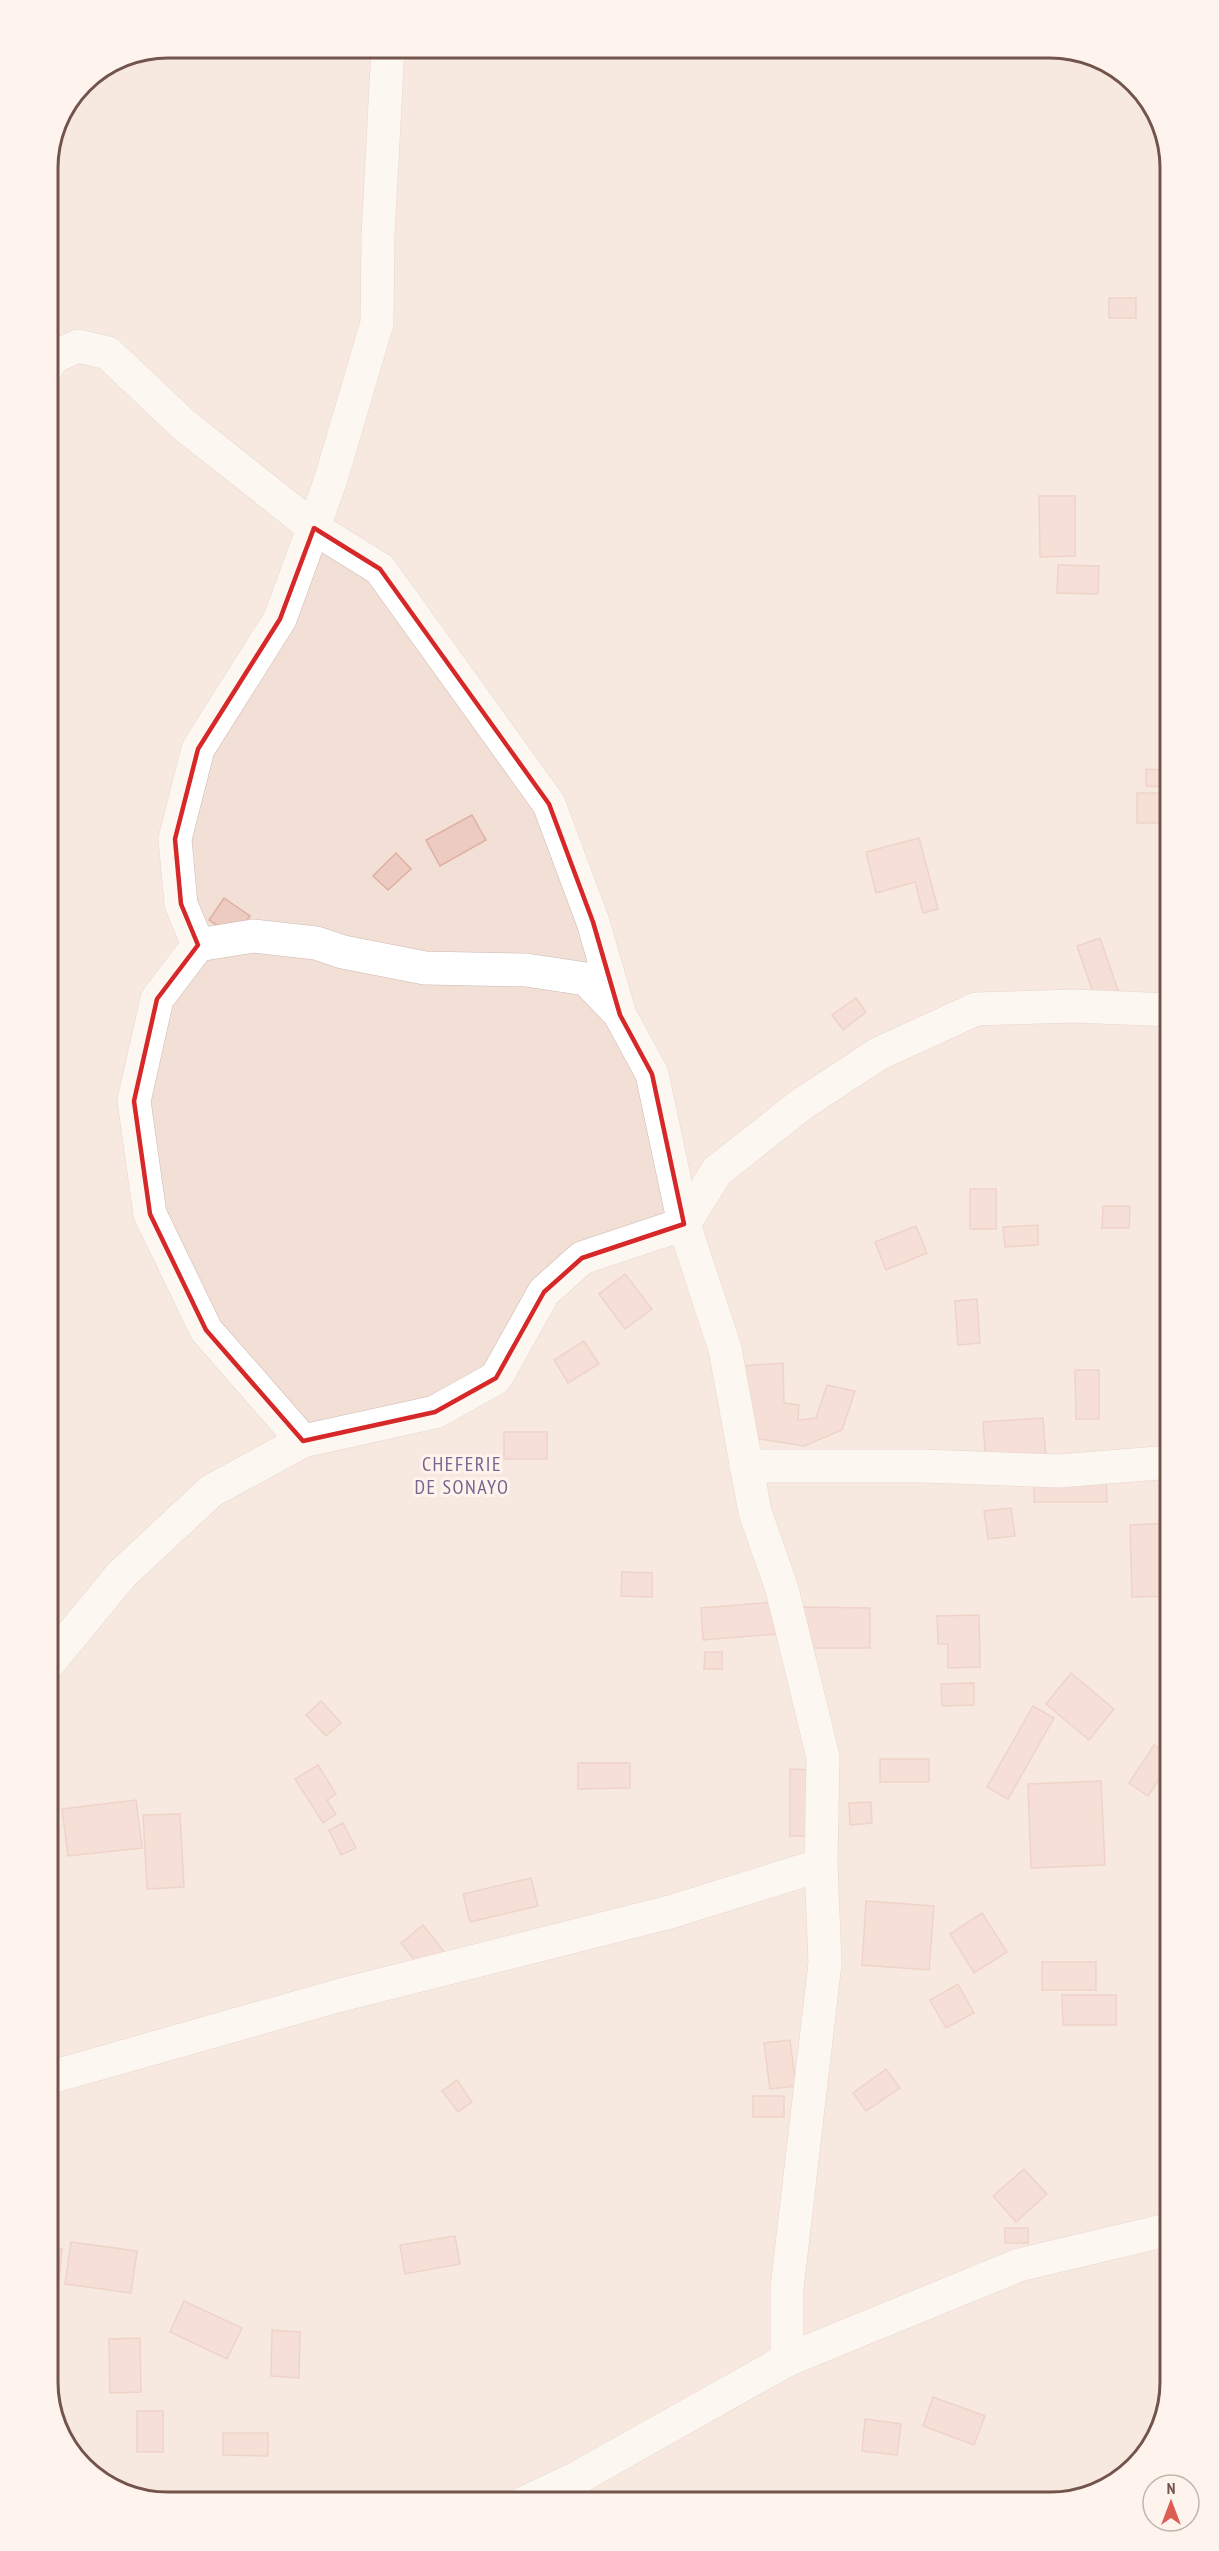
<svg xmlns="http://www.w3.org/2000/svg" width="1219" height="2551" font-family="'PT Sans Narrow',sans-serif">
	<rect width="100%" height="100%" fill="#fbf0e7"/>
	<path fill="#f2e0d6" d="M169,48h890l65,25 38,50 9,46v2214l-21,67 -54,44 -46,9h-889l-60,-21 -44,-54 -9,-46v-2221l9,-39 27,-39 39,-26z"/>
	<g fill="#eecbc0" stroke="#dfb0a2" stroke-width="1.5">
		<rect x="1109" y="298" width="27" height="20"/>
		<path d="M1171,345v31l-5,1 -5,-30z"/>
		<path d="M1039,496h36v60l-35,1z"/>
		<path d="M1058,565l41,1 -1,28 -41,-1z"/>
		<path d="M1146,769l25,2v16l-25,-1z"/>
		<rect x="1137" y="793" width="34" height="30"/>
		<path d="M472,815l14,25 -46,26 -14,-26z"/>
		<path d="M919,838l19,71 -15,4 -8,-31 -39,11 -10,-41z"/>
		<path d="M396,853l15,16 -23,21 -15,-14z"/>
		<path d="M224,898l26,18 -15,21 -26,-17z"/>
		<path d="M1100,938l21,61 -23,8 -21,-61z"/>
		<path d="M856,998l10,14 -23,18 -11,-15z"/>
		<rect x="970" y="1189" width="26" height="40"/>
		<path d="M1103,1206h27l-1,22h-27z"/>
		<path d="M1038,1225v20l-33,2 -2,-20z"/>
		<path d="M916,1226l11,27 -41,17 -11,-28z"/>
		<path d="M625,1274l27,35 -27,20 -26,-35z"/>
		<path d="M977,1299l3,44 -22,2 -3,-44z"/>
		<path d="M584,1341l15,23 -31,19 -14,-23z"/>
		<path d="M783,1363l1,40 15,2 -1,15 18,-2 11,-33 28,6 -13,39 -38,16 -50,-8 -13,-72z"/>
		<path d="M1075,1370h24v49h-23z"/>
		<path d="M1043,1418l3,42 -60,4 -3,-42z"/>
		<rect x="504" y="1432" width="43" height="27"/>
		<path d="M1034,1477h72l1,25h-73z"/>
		<path d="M1011,1508l4,28 -27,3 -4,-28z"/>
		<path d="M1171,1523v73l-39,1 -2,-72z"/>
		<path d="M622,1572l30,1v24l-31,-1z"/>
		<path d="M775,1602l3,32 -75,6 -2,-32z"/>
		<path d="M802,1607l68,1v40h-68z"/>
		<path d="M979,1615l1,52 -32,1v-24h-10l-1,-28z"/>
		<path d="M705,1652h17v17h-18z"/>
		<path d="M1071,1673l43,36 -25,31 -43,-36z"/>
		<path d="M974,1683v22l-32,1 -1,-22z"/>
		<path d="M321,1701l20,22 -15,13 -20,-21z"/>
		<path d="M1033,1706l21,12 -46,81 -21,-12z"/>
		<path d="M1154,1745l17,11v5l-23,35 -19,-13z"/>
		<rect x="880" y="1759" width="49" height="23"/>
		<path d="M578,1763h52v25l-52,1z"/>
		<path d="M318,1765l18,29 -9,6 9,14 -13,9 -28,-44z"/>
		<path d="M790,1769l31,1v66h-31z"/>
		<path d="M1101,1781l4,84 -74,3 -3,-84z"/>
		<path d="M136,1800l6,48 -74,8 -6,-47z"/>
		<path d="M871,1802l1,21 -22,2 -1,-22z"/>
		<path d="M180,1814l4,73 -37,2 -4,-74z"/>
		<path d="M343,1823l13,25 -15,7 -12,-25z"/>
		<path d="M531,1878l7,28 -68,16 -7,-28z"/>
		<path d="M866,1901l68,5 -5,64 -67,-5z"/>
		<path d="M982,1913l25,39 -33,21 -24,-39z"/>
		<path d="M423,1925l22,28 -22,18 -22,-28z"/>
		<rect x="1042" y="1962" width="54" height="28"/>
		<path d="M958,1984l16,29 -28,15 -16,-28z"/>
		<path d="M1062,1995h54v30h-53z"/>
		<path d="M790,2040l6,46 -26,3 -6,-46z"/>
		<path d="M886,2069l14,19 -34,23 -13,-18z"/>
		<path d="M457,2080l15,22 -14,10 -16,-21z"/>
		<rect x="753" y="2096" width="31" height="21"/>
		<path d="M1024,2169l23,25 -31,28 -23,-26z"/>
		<rect x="1005" y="2228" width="23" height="15"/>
		<path d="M455,2236l5,28 -55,10 -5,-29z"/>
		<path d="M71,2242l66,9 -6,42 -66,-9z"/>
		<path d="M48,2247l14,2 -6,57 -8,-1z"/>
		<path d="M184,2301l58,27 -15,31 -57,-27z"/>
		<path d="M272,2330l28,2 -1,46 -28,-2z"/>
		<path d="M140,2338l1,54 -31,1 -1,-54z"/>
		<path d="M933,2397l52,19 -11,29 -51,-19z"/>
		<rect x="137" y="2411" width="26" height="41"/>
		<path d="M865,2419l36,5 -4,31 -35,-4z"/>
		<path d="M223,2433h45v23l-45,-1z"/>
	</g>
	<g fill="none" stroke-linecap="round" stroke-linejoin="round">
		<defs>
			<g id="minor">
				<path d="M48,366l3,-8 27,-12 30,7 76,72 130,103 66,41 169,235 44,118 27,93 32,59 32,150 41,125 30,163 27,77 41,168 -2,108 4,98 -38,325v72"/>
				<path d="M198,945l-17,-41 -6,-65 23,-90 82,-130 50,-137 47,-159 1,-88 10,-187"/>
				<path d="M303,1441l-97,-111 -56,-116 -16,-113 23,-102 41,-54 55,-9 63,7 27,9 82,16 101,2 60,9 31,32"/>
				<path d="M746,1466h177l135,5 113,-9"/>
				<path d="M48,1664l73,-89 90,-84 92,-50 132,-29 61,-34 48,-86 38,-34 102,-34 33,-53 85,-67 76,-50 98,-45 98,-3 97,4"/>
				<path d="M48,2078l289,-82 333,-84 151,-47"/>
				<path d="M524,2503l53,-25 210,-118 232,-95 152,-36"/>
			</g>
		</defs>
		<use href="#minor" stroke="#ceb8b1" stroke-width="34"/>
		<use href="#minor" stroke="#fff" stroke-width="33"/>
	</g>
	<path d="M0 0H1219V2551H0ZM314,528l66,41 169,235 44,118 27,93 32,59 32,150 -102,34 -38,34 -48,86 -61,34 -132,29 -97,-111 -56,-116 -16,-113 23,-102 41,-54 -17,-41 -6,-65 23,-90 82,-130z" fill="#fbf0e7" fill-opacity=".55" fill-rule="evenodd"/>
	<path fill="none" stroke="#d62828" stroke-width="4.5" stroke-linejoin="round" d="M314,528l66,41 169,235 44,118 27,93 32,59 32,150 -102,34 -38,34 -48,86 -61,34 -132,29 -97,-111 -56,-116 -16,-113 23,-102 41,-54 -17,-41 -6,-65 23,-90 82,-130z"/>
	<g text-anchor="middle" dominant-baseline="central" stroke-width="6" stroke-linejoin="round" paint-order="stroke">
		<g font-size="20" letter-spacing="1.5" fill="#7a658e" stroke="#fef4ed">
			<text x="462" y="1464">CHEFERIE<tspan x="462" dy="23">DE SONAYO</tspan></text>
		</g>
	</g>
	<path d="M0 0H1219V2551H0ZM168 58H1050A110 110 0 0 1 1160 168V2382A110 110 0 0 1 1050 2492H168A110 110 0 0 1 58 2382V168A110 110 0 0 1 168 58Z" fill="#fef4ed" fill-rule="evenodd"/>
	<path fill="none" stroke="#72544d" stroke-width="3" d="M168 58H1050A110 110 0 0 1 1160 168V2382A110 110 0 0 1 1050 2492H168A110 110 0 0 1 58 2382V168A110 110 0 0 1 168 58Z"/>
	<g transform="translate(1171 2503)"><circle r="28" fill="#fef4ed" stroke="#c6b4ad" stroke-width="1.5"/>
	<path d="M0-4.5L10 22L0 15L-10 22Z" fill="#db5e55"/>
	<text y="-9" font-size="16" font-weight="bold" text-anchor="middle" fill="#72544d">N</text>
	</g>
</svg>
